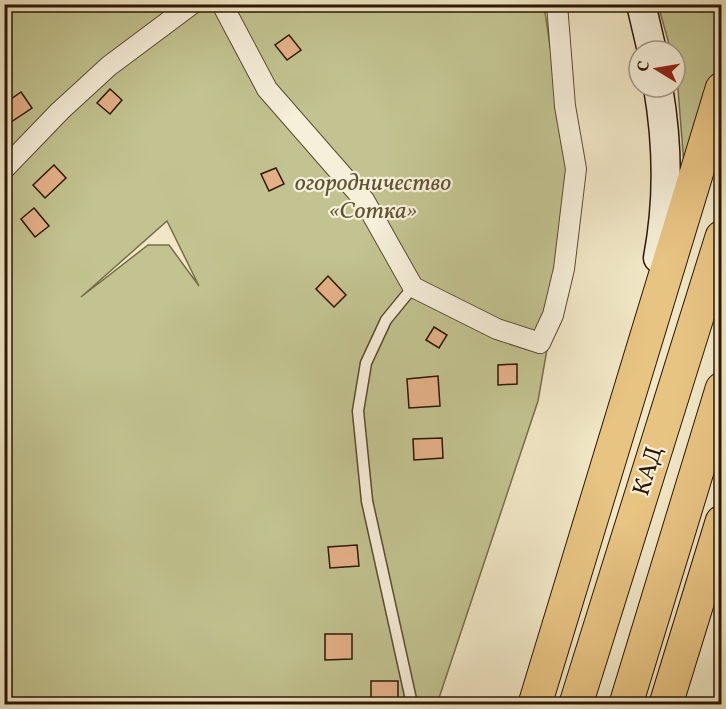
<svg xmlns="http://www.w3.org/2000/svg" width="726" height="709" font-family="Vollkorn,serif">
	<rect width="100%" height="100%" fill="#f1e7c6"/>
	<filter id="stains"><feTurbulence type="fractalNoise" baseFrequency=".00333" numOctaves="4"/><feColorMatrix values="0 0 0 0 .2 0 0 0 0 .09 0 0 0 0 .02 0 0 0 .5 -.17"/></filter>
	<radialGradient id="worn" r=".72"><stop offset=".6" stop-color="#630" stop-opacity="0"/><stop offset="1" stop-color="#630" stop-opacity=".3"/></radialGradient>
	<g fill="#c2c390" stroke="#776d49" stroke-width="1.5" fill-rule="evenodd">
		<path d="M4,5h540l23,158 -14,152 -15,86 -101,303h-432zM167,221l32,65 -30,-41h-21l-67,52z"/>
		<path d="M658,5h63v62l-36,111 -10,-127h-4z"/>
	</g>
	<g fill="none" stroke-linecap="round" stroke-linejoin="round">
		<path stroke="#727b74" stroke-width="5" d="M718,704l4,-11"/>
	</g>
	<g fill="#e5b189" stroke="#2c1702" stroke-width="1.5">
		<path d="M289,35l12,15 -14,10 -12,-15z"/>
		<path d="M110,89l12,11 -12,14 -13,-11z"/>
		<path d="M21,92l11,16 -21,14 -7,-9v-9z"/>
		<path d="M54,165l12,13 -21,20 -12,-13z"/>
		<path d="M276,168l8,16 -15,7 -8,-17z"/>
		<path d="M34,208l15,18 -14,11 -14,-18z"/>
		<path d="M328,276l18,19 -12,12 -18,-18z"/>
		<path d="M434,327l13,8 -8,13 -13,-8z"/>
		<path d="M517,364v20l-19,1v-20z"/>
		<path d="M438,376l2,30 -31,2 -2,-29z"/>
		<path d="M442,438l1,20 -29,2 -1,-21z"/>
		<path d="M357,545l2,21 -29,2 -2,-21z"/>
		<path d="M325,634h27v25l-27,1z"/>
		<rect x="371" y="681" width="27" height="24"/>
	</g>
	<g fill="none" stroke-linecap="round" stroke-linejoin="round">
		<defs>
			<path id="lane" d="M412,704l-45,-203 -9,-90 8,-48 20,-43 27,-33"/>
			<g id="street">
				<path d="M222,4l45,85 97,111 49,87 84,42 43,14 13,-28 11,-46 12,-100 -11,-63 -8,-102"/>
				<path d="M4,169l56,-58 49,-45 83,-62"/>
			</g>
			<g id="secondary">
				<path d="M641,4l11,47"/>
				<path d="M658,87c10,58 11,113 0,171"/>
			</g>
			<g id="highway">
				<path d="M535,704l187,-615"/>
				<path d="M576,704l146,-467"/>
				<path d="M626,704l96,-315"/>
				<path d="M666,704l56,-182"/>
			</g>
		</defs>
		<use href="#lane" stroke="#5d4b33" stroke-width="13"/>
		<use href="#street" stroke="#5d4b33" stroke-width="22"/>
		<use href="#secondary" stroke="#2c1702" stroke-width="31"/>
		<use href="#highway" stroke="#2c1702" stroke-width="35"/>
		<use href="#lane" stroke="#f6efda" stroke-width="10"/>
		<use href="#street" stroke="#f6efda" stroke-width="20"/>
		<use href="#secondary" stroke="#f6efda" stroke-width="28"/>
		<use href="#highway" stroke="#e8c483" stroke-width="33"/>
	</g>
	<g text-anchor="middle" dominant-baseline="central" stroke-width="4.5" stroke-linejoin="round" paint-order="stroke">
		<g font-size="24" font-style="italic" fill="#605334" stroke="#f6efda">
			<text x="373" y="184">огородничество<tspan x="373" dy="28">«Сотка»</tspan></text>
		</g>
		<g font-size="24" fill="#2c1702" stroke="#f6efda">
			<text transform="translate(649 471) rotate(-73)">КАД</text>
		</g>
	</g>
	<rect width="726" height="709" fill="none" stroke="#f1e7c6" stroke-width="24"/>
	<rect x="6" y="6" width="714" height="697" fill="none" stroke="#2c1702" stroke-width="3"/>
	<rect x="12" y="12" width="702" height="685" fill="none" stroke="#2c1702" stroke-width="1.5"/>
	<g transform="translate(657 69) rotate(281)"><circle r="28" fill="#f6efda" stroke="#a59984" stroke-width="1.5"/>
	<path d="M0-4.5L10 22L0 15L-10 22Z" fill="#8f2418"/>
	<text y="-9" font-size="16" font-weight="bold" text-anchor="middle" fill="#2c1702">С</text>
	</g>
	<rect width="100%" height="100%" filter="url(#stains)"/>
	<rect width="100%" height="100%" fill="url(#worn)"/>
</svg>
